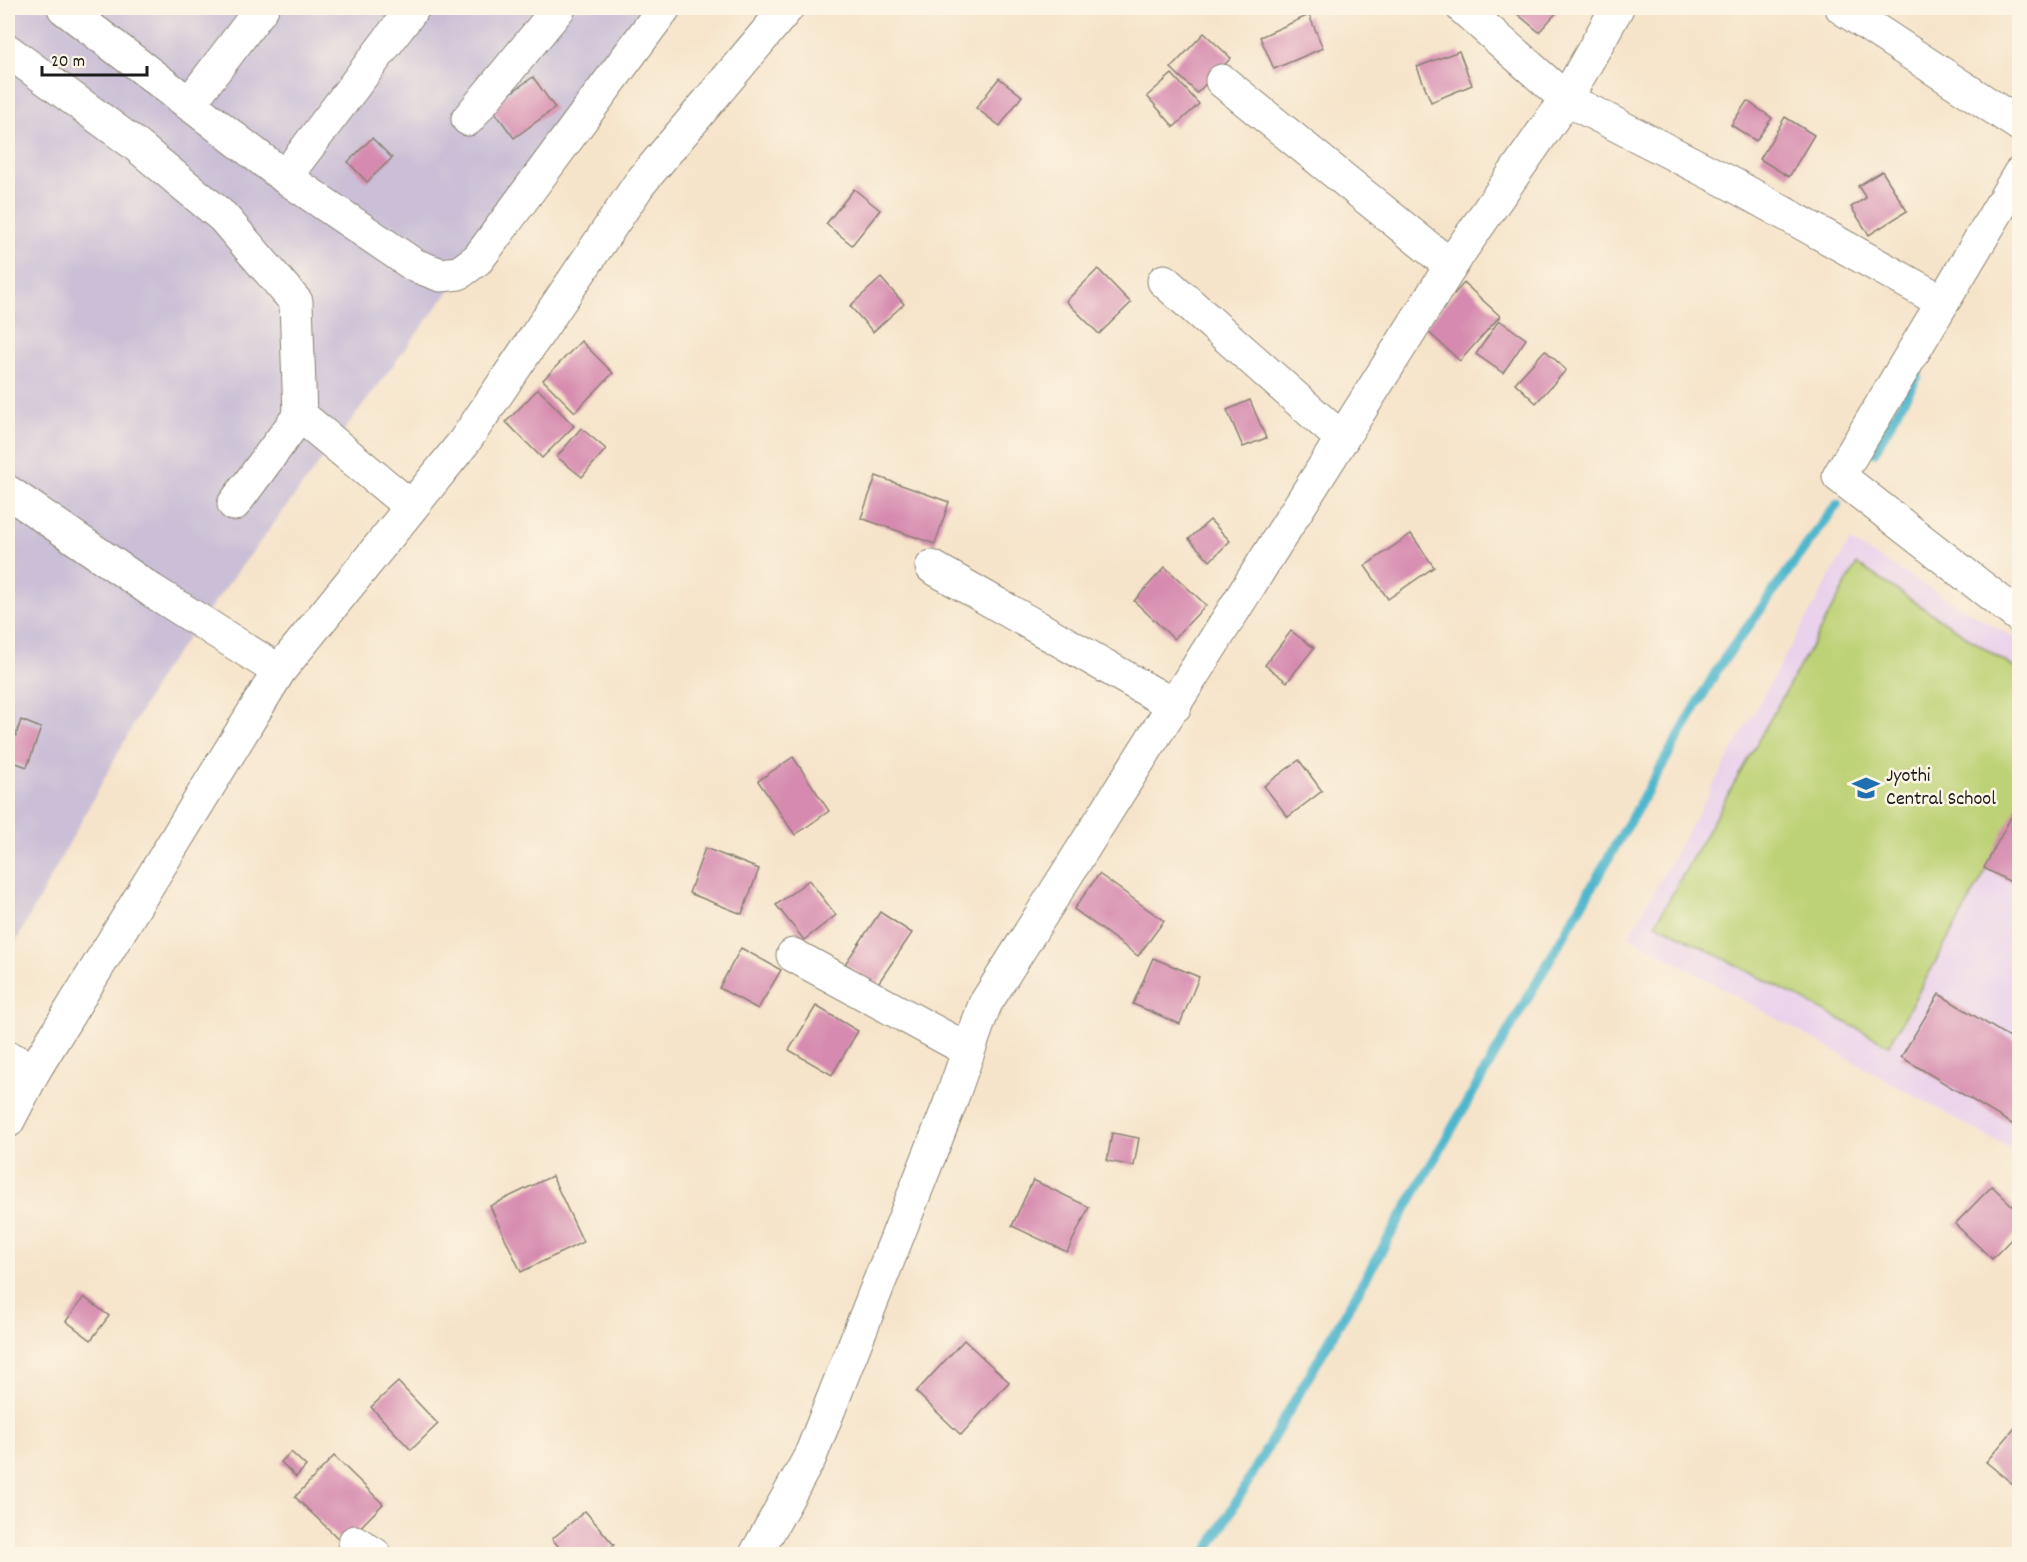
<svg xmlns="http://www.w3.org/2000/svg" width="2027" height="1562" font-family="Dekko,sans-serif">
	<rect width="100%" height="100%" fill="#fcf5e5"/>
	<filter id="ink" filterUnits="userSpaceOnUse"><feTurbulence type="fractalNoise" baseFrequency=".0167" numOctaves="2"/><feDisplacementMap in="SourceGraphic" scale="12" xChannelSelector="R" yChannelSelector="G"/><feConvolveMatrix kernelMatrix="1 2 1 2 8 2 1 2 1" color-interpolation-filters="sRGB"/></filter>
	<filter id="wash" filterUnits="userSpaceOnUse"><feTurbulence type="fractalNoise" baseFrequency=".008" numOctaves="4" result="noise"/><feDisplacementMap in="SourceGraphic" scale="24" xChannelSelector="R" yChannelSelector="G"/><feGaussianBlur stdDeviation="1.35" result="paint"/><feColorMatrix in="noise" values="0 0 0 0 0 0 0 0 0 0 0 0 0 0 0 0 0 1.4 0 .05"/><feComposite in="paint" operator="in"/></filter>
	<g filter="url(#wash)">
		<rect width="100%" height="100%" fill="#f6e4ca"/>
		<path fill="#ead1ec" d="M1850,541l169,100v513l-390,-218z"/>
		<path fill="#cabfd6" d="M8,8h654l-500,664 -154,284z"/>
		<path fill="#bdd276" stroke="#6c7749" stroke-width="1.5" d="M1857,564l162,107v141l-130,233 -233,-122z"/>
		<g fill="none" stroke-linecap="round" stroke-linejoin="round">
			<g stroke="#4fb7cd" stroke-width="10">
				<path d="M1874,452l44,-77"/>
				<path d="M1206,1554l514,-889 117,-161"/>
			</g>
		</g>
		<g id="blocks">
			<g fill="#d68aaf">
				<path d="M1510,8h46l3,2 -20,22z"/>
				<path d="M1309,15l14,33 -49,21 -14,-32z"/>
				<path d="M1204,33l27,25 -34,35 -26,-25z"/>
				<path d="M1459,51l13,34 -41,17 -14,-35z"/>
				<path d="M1172,74l27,30 -25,23 -27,-31z"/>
				<path d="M533,77l22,31 -41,30 -23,-31z"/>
				<path d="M999,78l23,18 -22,30 -24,-18z"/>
				<path d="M1747,101l25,17 -16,23 -25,-16z"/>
				<path d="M1785,117l29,18 -25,42 -29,-18z"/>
				<path d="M372,138l20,20 -25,24 -19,-20z"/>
				<path d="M1882,171l25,40 -38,24 -18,-28 15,-9 -8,-12z"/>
				<path d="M854,189l26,21 -28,35 -26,-21z"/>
				<path d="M1098,269l33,34 -32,31 -33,-33z"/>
				<path d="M881,278l23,26 -31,28 -23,-26z"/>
				<path d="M1464,283l36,33 -40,45 -36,-33z"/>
				<path d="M1499,320l27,19 -23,34 -27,-19z"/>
				<path d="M581,341l32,32 -38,39 -32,-32z"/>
				<path d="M1545,350l21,20 -30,33 -21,-20z"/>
				<path d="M538,389l36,37 -32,32 -36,-36z"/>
				<path d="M1250,400l16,38 -23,9 -16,-37z"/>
				<path d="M581,428l25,21 -24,28 -25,-20z"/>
				<path d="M876,476l73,26 -14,42 -74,-26z"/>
				<path d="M1210,520l20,21 -20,20 -21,-22z"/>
				<path d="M1411,534l23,33 -46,32 -23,-33z"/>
				<path d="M1165,567l41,38 -32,34 -40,-38z"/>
				<path d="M1291,631l23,17 -27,34 -22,-17z"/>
				<path d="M21,720l20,8 -14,39 -19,-7z"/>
				<path d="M793,757l36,54 -34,24 -37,-54z"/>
				<path d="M1299,760l23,31 -34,26 -24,-31z"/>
				<path d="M2020,800v87l-36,-19z"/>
				<path d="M705,848l54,21 -17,45 -53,-21z"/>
				<path d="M1099,874l65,47 -26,35 -64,-47z"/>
				<path d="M809,880l27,35 -32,25 -28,-35z"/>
				<path d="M880,912l32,21 -35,52 -32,-21z"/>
				<path d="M741,948l40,22 -23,39 -39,-21z"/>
				<path d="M1153,958l46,19 -19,47 -47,-20z"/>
				<path d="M1939,994l81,50v85l-119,-72z"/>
				<path d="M816,1006l42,25 -26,44 -43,-25z"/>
				<path d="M1112,1133l27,5 -5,28 -27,-5z"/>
				<path d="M552,1176l31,66 -62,30 -31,-66z"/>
				<path d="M1033,1180l56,27 -22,45 -55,-26z"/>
				<path d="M1992,1186l28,27v17l-28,29 -37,-35z"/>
				<path d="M84,1297l25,19 -18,24 -25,-19z"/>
				<path d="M964,1340l45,42 -48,53 -45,-43z"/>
				<path d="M398,1382l40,42 -27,26 -40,-43z"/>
				<path d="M2020,1422v68l-34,-28z"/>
				<path d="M291,1452l15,14 -10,11 -15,-15z"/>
				<path d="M334,1456l49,48 -39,40 -49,-47z"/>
				<path d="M585,1511l29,34 -11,9h-38l-13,-15z"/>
			</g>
		</g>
	</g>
	<g filter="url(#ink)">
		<use href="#blocks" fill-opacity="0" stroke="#898073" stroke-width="1.5"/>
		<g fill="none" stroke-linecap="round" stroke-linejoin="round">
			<defs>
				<g id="minor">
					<path d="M64,8l221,169 129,88 27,10 18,-2 19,-14 186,-251"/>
					<path d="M1463,8l103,91 166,85 211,118"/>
					<path d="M1842,8l178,117"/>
					<path d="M8,51l128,94 87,72 73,85 4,113 111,92"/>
					<path d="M1222,81l229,185"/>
					<path d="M189,104l73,-96"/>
					<path d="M468,119l91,-111"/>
					<path d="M2020,173l-181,303 181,141"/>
					<path d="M285,177l128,-169"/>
					<path d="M1164,281l178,158"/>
					<path d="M8,492l143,98 128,81"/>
					<path d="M234,504l66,-89"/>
					<path d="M932,567l243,139"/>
					<path d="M793,955l175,95"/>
					<path d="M8,1058l27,11"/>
					<path d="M8,1121l27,-52 244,-398 185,-229 176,-259 147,-175"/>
					<path d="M355,1542l19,12"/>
					<path d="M756,1554l54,-97 139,-351 36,-102 476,-754 105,-151 51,-91"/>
				</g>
			</defs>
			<use href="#minor" stroke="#898073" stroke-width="35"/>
			<use href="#minor" stroke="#fff" stroke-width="33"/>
		</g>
	</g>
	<defs>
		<symbol id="school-bare" viewBox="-9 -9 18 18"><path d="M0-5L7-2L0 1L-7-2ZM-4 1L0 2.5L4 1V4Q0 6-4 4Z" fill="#1f6fb2" stroke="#fcf5e5" stroke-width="2.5" paint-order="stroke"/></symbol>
	</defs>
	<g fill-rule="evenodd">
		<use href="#school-bare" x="1847" y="769" width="38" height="38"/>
	</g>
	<g text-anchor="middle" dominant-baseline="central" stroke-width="5" stroke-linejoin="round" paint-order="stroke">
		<g font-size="20" fill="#1c1c1c" stroke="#fcf5e5" text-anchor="start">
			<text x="1886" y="777">Jyothi<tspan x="1886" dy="23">Central School</tspan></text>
		</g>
	</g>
	<rect width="2027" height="1562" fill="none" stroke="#fcf5e5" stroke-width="30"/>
	<path d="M42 66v9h105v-9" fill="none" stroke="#1c1c1c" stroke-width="3"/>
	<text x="51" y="66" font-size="18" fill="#1c1c1c" stroke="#fcf5e5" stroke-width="4.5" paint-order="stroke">20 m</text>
</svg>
